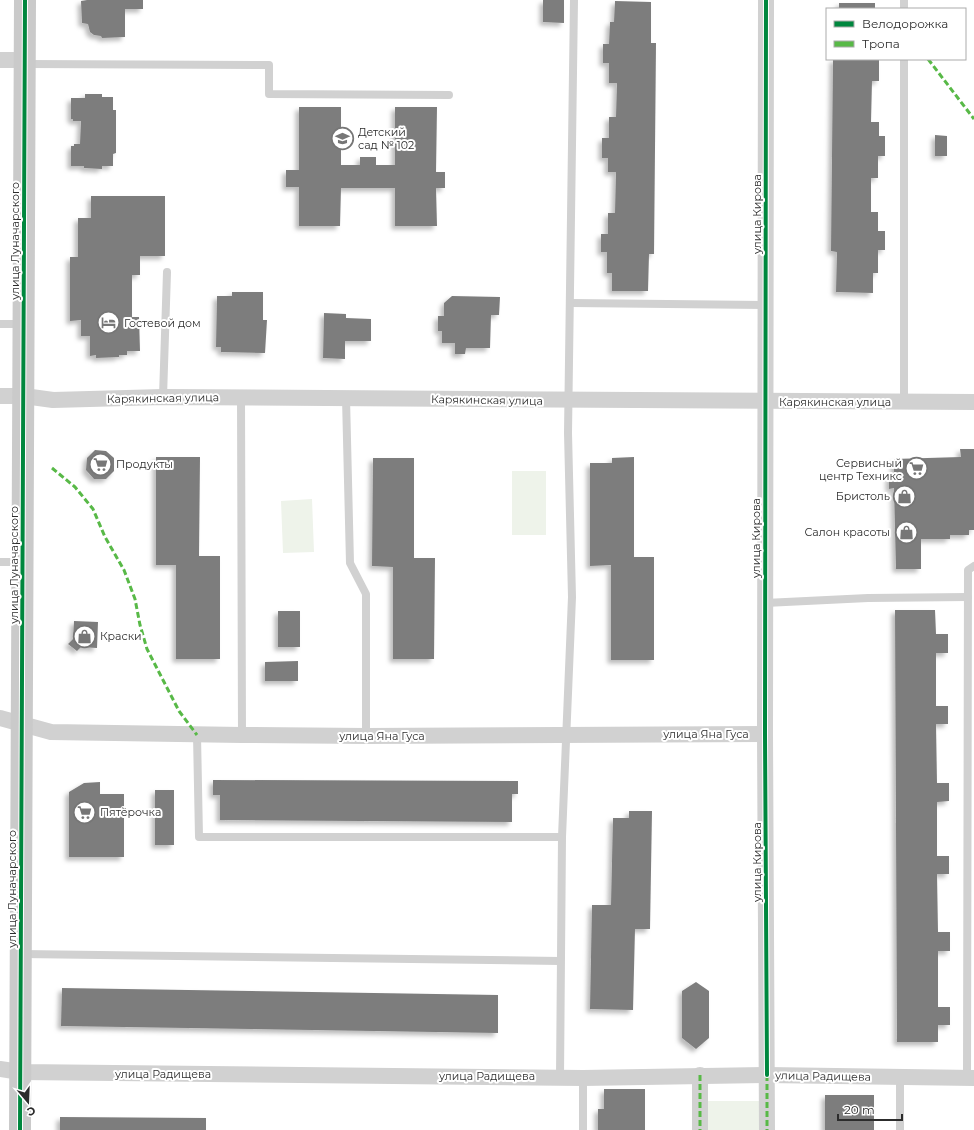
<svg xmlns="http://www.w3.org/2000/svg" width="974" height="1130" font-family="Montserrat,sans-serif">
	<defs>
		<filter id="shadow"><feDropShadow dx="-3.5" dy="3.5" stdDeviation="2" flood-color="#0004"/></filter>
	</defs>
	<rect width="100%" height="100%" fill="#fff"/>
	<g fill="#eef3ea">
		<rect x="512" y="471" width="34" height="64"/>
		<path d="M312,499l2,53 -31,1 -2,-52z"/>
		<rect x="706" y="1101" width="55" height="29"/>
	</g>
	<g fill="#7d7d7d" filter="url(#shadow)">
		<path d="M87,0h56v9h-18v28l-23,1 -1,-2 -7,-1 -4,-3 -2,-8 -6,-1 -1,-22z"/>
		<path d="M543,0h21v23l-21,-1z"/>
		<path d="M615,1l36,1v41h5l-2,211h-5l-1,37h-36v-18h-5v-21h-6v-18h7v-21h7l1,-41h-8v-14h-6v-20h7v-21h7l1,-34h-8v-20h-6v-19h6l1,-22h4z"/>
		<rect x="839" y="3" width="36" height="6"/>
		<path d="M833,59h46v22h-7l-1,41h8v14h6v20h-7v22h-7v34h7v19h7v19h-7v23h-5v20l-37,-1 1,-40 -6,-1z"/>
		<path d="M85,94h17v3h11v13h3v43l-3,1v12h-11v3l-18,-1v-2h-13v-20h3v-2h6l1,-23h-8v-2h-2v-21h14z"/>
		<path d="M299,107h42v58h19v-8h16v8h19v-58h42l-1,65h9v16h-9l1,38h-42v-38h-54l-1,38h-41v-39h-13v-17h13z"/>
		<path d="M935,135l12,1v20h-12z"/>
		<path d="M91,196h74v60h-25v19h-8v42h7l1,34h-13v4h-8v2l-23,1v-3l-6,1v-20h-9v-16l-11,1v-64h8v-39h13z"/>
		<path d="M232,292h31v28h4l-2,33 -44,-1v-5h-5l1,-51h15z"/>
		<path d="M452,296l48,1 -1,18h-8l-1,33h-24l-1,6h-10v-11h-13v-12h-4v-15h6v-13z"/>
		<path d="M324,313l22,1v4l25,1v22h-26v18l-22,-1z"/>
		<path d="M960,449h14v81h-5v5h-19v4h-29v30h-25l-2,-81 -5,1v-13h5v-17l67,-2z"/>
		<path d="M95,450l11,1 8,7v13l-8,8h-12l-8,-9 1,-12z"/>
		<path d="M156,457h44l-1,99h21v103h-44v-94h-20z"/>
		<path d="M634,457v100h20v103h-43v-95l-21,1v-103h22v-5z"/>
		<path d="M373,458h41v100h21l-1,101h-41v-92l-21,-1z"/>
		<path d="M895,610h40l1,24h12v19h-12v53h12v18h-12l1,59h12v18l-12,1v54h12v18h-12l1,58h12v19h-12v56h12v18h-12v17h-41z"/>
		<rect x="278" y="611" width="22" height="36"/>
		<path d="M74,621l24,1 -1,26 -16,-1 -4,4 -9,-7 5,-5z"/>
		<path d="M298,661v20h-33v-19z"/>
		<path d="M213,780l305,1v13h-6v28l-292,-2v-25h-7z"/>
		<path d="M100,782v12h24v63h-55v-65l15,-9z"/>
		<rect x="155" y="790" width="19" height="55"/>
		<path d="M629,811h23l-2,118h-15l-2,81 -43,-1 2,-104h19l2,-87h16z"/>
		<path d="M696,982l13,9v47l-13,11 -14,-11v-47z"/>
		<path d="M62,988l436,7v38l-437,-7z"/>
		<path d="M604,1089h41v41h-47v-21h6z"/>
		<rect x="825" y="1095" width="49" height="35"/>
		<path d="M60,1117l146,1v12h-146z"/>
	</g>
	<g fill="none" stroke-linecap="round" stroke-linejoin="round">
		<g stroke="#d1d1d1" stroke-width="8">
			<path d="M904,0v9"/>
			<path d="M26,64l243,1v29l180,1"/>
			<path d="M571,303l194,2"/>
			<path d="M0,324h23"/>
			<path d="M163,397l4,-125"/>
			<path d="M241,397l1,338"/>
			<path d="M346,398l4,165 16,31v142"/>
			<path d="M904,402v-343"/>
			<path d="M0,562h22"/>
			<path d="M765,603l103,-5 100,-1"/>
			<path d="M197,735l2,102h363"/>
			<path d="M21,954l539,7"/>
			<path d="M560,1077l2,-240 10,-240 -4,-164 6,-433"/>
			<path d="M967,1078l1,-508 6,-4"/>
			<path d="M583,1130v-52"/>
			<path d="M900,1130v-53"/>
		</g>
		<g stroke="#d1d1d1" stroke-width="16">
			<path d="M766,0l-1,734 2,396"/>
			<path d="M0,60h25"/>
			<path d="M0,396h24l29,4 110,-3 811,5"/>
			<path d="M0,718l51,14 191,3 124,1 399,-2"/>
			<path d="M0,1069l20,3 563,6 184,-3 207,3"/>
			<path d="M700,1075v55"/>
		</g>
		<path stroke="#cacaca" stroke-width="22" d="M20,1130l5,-1130"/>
		<g stroke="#58b947" stroke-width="3" stroke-dasharray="6 3" stroke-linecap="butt">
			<path d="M928,59l46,60"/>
			<path d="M52,468l23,19 18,22 12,28 19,33 11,29 5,26 7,24 32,62 18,24"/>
			<path d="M700,1075v55"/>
			<path d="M767,1075v55"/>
		</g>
		<defs>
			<g id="cycleway">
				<path d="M766,0l-1,734 2,341"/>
				<path d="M20,1130l5,-1130"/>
			</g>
		</defs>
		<use href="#cycleway" stroke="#fff" stroke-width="6"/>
		<use href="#cycleway" stroke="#00873e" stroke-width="4"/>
	</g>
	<defs>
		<symbol id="school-ring" viewBox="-11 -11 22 22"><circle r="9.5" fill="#fff" stroke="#767676" stroke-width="1.5"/><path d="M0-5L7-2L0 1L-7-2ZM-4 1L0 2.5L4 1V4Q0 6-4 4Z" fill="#767676"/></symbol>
		<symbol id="hotel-ring" viewBox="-11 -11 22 22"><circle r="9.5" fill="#fff" stroke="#767676" stroke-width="1.5"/><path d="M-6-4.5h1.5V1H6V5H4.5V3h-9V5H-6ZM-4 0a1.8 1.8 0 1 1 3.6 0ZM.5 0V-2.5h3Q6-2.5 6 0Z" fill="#767676"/></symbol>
		<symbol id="supermarket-ring" viewBox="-11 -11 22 22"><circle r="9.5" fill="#fff" stroke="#767676" stroke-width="1.5"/><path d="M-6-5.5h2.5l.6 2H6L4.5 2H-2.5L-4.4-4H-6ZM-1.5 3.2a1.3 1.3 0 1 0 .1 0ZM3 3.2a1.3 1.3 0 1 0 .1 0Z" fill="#767676"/></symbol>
		<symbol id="shop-ring" viewBox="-11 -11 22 22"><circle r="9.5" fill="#fff" stroke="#767676" stroke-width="1.5"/><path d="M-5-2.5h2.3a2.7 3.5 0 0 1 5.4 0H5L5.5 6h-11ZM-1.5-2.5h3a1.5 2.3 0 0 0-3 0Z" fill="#767676"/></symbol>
	</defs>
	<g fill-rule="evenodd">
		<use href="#school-ring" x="330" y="126" width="25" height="25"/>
		<use href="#hotel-ring" x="96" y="310" width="25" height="25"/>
		<use href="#supermarket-ring" x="88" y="452" width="25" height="25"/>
		<use href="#supermarket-ring" x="904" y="456" width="25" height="25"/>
		<use href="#shop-ring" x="892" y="484" width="25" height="25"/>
		<use href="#shop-ring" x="894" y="520" width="25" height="25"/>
		<use href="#shop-ring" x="72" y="624" width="25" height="25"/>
		<use href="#supermarket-ring" x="72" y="800" width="25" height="25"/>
	</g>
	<g text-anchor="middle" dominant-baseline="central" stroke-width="4" stroke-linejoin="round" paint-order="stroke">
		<g font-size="11" fill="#2c2c2c" stroke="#fff" text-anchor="start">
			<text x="358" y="132">Детский<tspan x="358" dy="13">сад № 102</tspan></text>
			<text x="124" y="323">Гостевой дом</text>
			<text x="902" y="463" text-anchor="end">Сервисный<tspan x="902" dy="13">центр Техникс</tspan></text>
			<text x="116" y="464">Продукты</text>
			<text x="890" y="496" text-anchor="end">Бристоль</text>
			<text x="890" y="532" text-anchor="end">Салон красоты</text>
			<text x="100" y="636">Краски</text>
			<text x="100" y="812">Пятёрочка</text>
		</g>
		<g font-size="11" fill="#2c2c2c" stroke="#fff">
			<text transform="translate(757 214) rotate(-90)">улица Кирова</text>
			<text transform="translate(15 241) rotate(-90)">улица Луначарского</text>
			<text transform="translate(163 398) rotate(-1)">Карякинская улица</text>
			<text transform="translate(487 400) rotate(1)">Карякинская улица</text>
			<text x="835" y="402">Карякинская улица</text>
			<text transform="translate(756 538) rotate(-90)">улица Кирова</text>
			<text transform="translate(14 565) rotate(-90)">улица Луначарского</text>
			<text x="706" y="734">улица Яна Гуса</text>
			<text x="382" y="736">улица Яна Гуса</text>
			<text transform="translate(757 862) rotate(-90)">улица Кирова</text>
			<text transform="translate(12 889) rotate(-90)">улица Луначарского</text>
			<text x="163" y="1074">улица Радищева</text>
			<text x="487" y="1076">улица Радищева</text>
			<text transform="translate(823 1076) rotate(1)">улица Радищева</text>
		</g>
	</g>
	<rect x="826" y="8" width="140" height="52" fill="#ffffff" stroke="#ababab"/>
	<rect x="834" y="21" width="20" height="6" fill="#00873e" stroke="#ababab"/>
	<text x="862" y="28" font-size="12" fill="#2c2c2c">Велодорожка</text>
	<rect x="834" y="41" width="20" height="6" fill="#58b947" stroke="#ababab"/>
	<text x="862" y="48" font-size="12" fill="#2c2c2c">Тропа</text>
	<g transform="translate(28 1102) rotate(161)" stroke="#ffffff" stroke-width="3" paint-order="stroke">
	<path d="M0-3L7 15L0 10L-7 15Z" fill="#2c2c2c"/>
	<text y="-6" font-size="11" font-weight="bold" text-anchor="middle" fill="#2c2c2c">С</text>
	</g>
	<path d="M838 1114v6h64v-6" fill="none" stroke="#2c2c2c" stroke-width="2"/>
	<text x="844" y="1114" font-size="12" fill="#2c2c2c" stroke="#ffffff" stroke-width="3" paint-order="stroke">20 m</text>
</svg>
